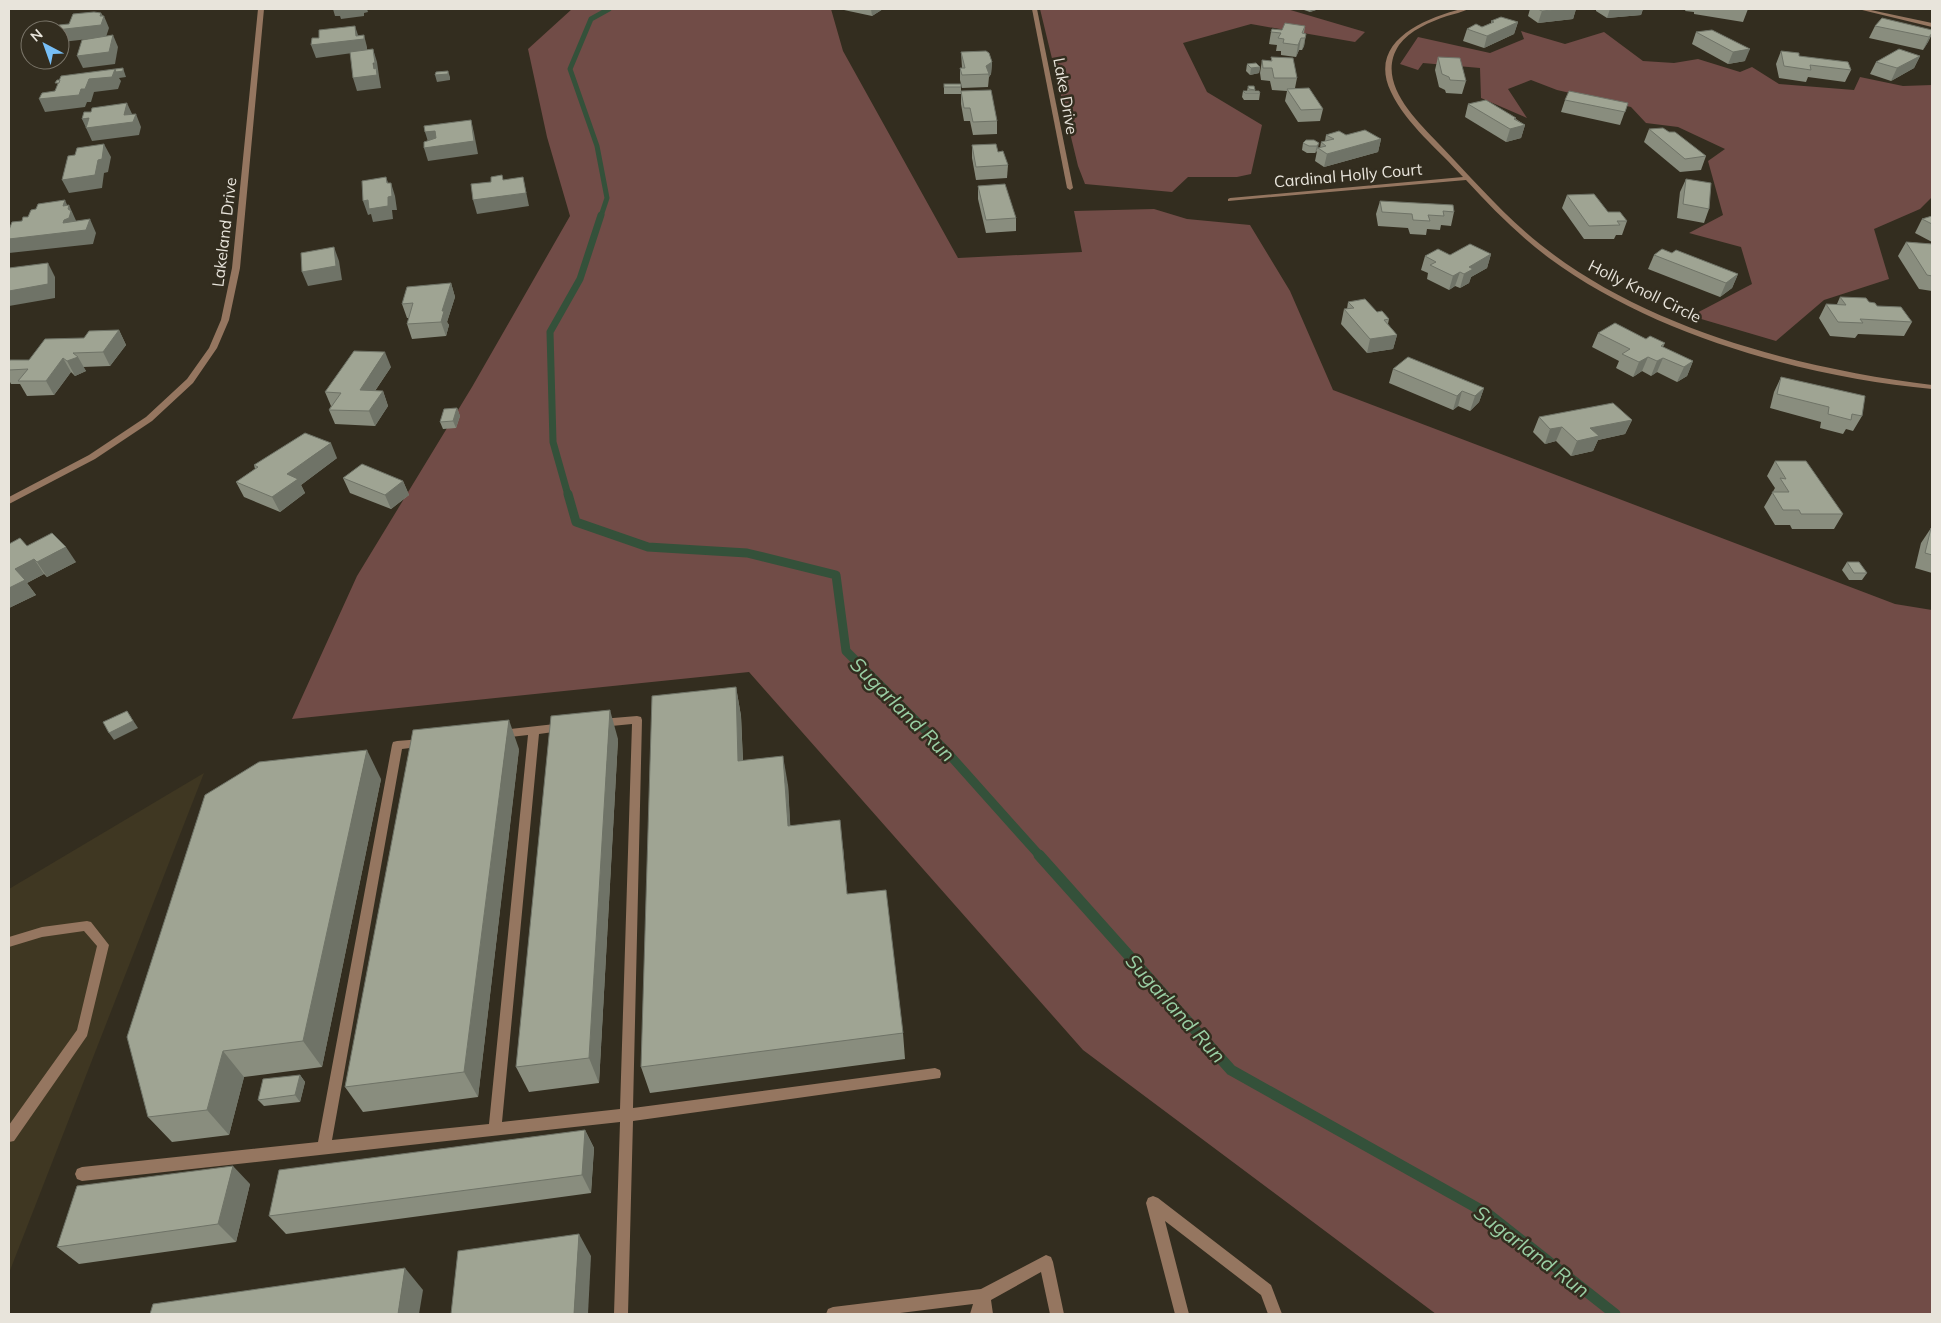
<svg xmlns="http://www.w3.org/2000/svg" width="1941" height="1323" font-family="Mulish,sans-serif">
	<rect width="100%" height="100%" fill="#332d1f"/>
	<path fill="#3f3722" d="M204,773l-195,500v-384z"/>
	<g fill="#714c47">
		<path d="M572,9h259l12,42 115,207 124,-6 -8,-41 80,-2 33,10 63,6 40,66 43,99 562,214 37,6v704h-496l-353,-264 -334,-378 -457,47 65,-143 115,-189 98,-171 -23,-79 -19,-88z"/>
		<path d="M1040,9h247l78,23 -10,10 -104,-18 -68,19 24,49 55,33 -11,49 -14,3h-49l-16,15 -87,-8 -7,-18z"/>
		<path d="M1521,31l44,13 39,-12 39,29 31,2 24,-4 42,13 12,-5 27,17 75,6 6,-13 43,9 29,-1v112l-12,12 -46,20 15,50 -65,21 -48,41 -85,-25 61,-32 -11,-37 -52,-14 34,-18 -15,-54 17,-12 -47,-22 -32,-4 -15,-16 -74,-17 -26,-10 -23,9 19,29 -46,-20 -1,-30 -57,-5 -5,7 -18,-6 18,-27 72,16 34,-14z"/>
	</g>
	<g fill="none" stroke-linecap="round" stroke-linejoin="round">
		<path stroke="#34513a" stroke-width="5" d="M601,216l6,-18 -10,-52 -27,-77 21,-50 18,-10"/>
		<path stroke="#34513a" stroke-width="7" d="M568,495l-15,-53 -3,-110 30,-53 21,-64"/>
		<path stroke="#34513a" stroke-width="9" d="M568,494l8,28 72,25 99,6 89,22 10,76 101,101 93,104"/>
		<path stroke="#34513a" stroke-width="11" d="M1039,855l192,215 257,144 127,100"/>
		<g fill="#957660" fill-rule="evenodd">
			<path d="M637,716l4,1 1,3 -9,388 302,-40 5,2 1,4 -1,4 -307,43 -5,193h-14l6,-192 -538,59 -5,-2 -2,-5 2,-5 5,-2 236,-25 74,-397 1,-3 4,-1 25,-2 4,1 1,3 -1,3 -24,3 -70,391 157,-16 39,-389 -27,3 -4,-1 -1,-3 1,-3 4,-1 63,-7 4,1 1,3 -1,3 -29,4 -37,388 118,-13 12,-385 -31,3 -4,-1 -1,-3 1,-3 4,-1z"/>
			<path d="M87,921l4,1 18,23 -22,91 -73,105 -5,1v-17l68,-95 20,-84 -13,-15 -42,6 -33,10v-10l33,-10z"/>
			<path d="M1153,1196l5,2 113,87 11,29h-14l-7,-19 -96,-74 24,93h-14l-29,-111 2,-5z"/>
			<path d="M1046,1255l5,2 2,5 11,52h-14l-9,-42 -50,28 2,14h-23l3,-10 -81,10h-66l2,-5 5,-2 148,-18z"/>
		</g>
		<g fill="#957660" fill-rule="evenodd">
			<path d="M258,9h6l-24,259 -11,52 -12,28 -24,35 -41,38 -57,38 -86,45v-7l80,-42 57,-38 41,-38 22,-31 12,-28 11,-52z"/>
			<path d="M1032,9h5l36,179 -3,2 -3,-2z"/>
			<path d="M1461,9h8c-7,3 -15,5 -22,7 -17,6 -37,14 -48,29 -24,36 16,74 39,98 34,35 65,72 103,102 107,85 258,123 391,140v4c-128,-12 -279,-54 -383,-131 -31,-23 -57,-50 -83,-78l-238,21v-2l2,-1 233,-21c-24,-27 -57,-53 -72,-85 -24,-50 32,-73 70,-83z"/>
			<path d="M1858,9h8l66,14v4z"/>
		</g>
	</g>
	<g fill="#898d7e">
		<path d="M844,9h39l-11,7 -28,-6z"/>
		<path d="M1301,9h18l-9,3z"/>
		<path d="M1530,9h46l-3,10 -35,4 -10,-7z"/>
		<path d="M1596,9h47l-2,6 -34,3 -11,-7z"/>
		<path d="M1686,9h62l-5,13 -49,-8v-2l-9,-1z"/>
		<path d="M1491,21l27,1 -4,12 -30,14 -21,-7 4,-12 15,-2 9,-4z"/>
		<path d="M1305,26l-1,7 2,1 -2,12 -2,4h-3l-3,7 -15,-2v-4h-5l1,-6 -8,-1 2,-12z"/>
		<path d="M1875,26l57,4v4l-4,8 -5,8 -54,-12z"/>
		<path d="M1712,30l33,31 -17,3 -36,-20 4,-12z"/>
		<path d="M1781,51l18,5 52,14 -6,12 -37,-5 -2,5 -27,-4 -3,-14z"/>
		<path d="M961,52l31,10 -1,12 -2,3 -1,10 -26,1 -2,-8v-12h2z"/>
		<path d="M1920,56l-6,12 -23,13 -21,-7 6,-12z"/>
		<path d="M1271,57l26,21 -2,10 28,21 -3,12 -22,1 -13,-21 2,-10 -15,-1 -2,-9 -9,-1 -1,-7 2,-13 9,1z"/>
		<path d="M1438,57l28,24 -4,13 -16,-1 -1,-3 -6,-3 -4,-17z"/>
		<path d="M1247,64l13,3 -1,6 -9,2 -4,-4z"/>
		<rect x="944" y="84" width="17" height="10"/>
		<path d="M1248,86l7,4v1l5,2 -1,7h-15l-2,-3 1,-6h4z"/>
		<path d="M961,91l36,30v13l-24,1 -3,-14h-6l-3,-17z"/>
		<path d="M1565,100l63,3 -8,22 -59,-13z"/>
		<path d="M1468,104l48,15 9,6 -4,13 -15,4 -41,-25z"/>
		<path d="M1649,129l20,3 37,24 -5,14 -21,2 -36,-30z"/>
		<path d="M1326,135h20l35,4 -3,13 -54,15 -9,-6 2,-10 -2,2h-8l-5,-3 1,-7 11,-3 4,8h2l1,-6 4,-1z"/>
		<path d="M972,145l26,7 10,13 -1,13 -31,2 -4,-22z"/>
		<path d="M1686,179l23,30 -5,14 -27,-5 3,-26z"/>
		<path d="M978,186l38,32v13l-30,2 -8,-34z"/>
		<path d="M1567,195l60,26 -5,14h-6l-2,4h-30l-22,-31z"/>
		<path d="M1380,201l74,11 -3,14 -10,-1 -1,5 -13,-1 -1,6 -16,-1 -2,-6 -30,-2 -2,-12z"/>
		<path d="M1932,216v26l-17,-9 7,-14z"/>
		<path d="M1906,242l26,2v47l-13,-2 -21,-33z"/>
		<path d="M1672,253l66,21 -6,14 -12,9 -72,-28 6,-14z"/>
		<path d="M1491,254l-4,14 -16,9 -2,6 -9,5 -5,-2 -6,4 -22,-11 1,-6 -7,-3 4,-14 25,-1z"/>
		<path d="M451,283l4,14 -8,25 2,3 -3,11 -34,3 -5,-15 2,-6h-2l-5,-14z"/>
		<path d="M1840,297l29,5 43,20 -8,14 -46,-2 -3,4 -25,-2 -11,-18 7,-14h11z"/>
		<path d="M1348,302l29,10 12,7 -1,5 9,11 -4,14 -26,4 -26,-29 3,-15h3z"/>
		<path d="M119,330l7,15 -16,21 -27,1 3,4 -11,5 -4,-4 -17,23 -27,1 -7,-12h-9l-2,-4v-18l20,-2 55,-22z"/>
		<path d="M1598,333l48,6 19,4 -2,4 30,14 -6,15 -10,6 -20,-10 -6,4 -9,-5 -9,6 -17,-9 3,-7 -27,-14z"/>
		<path d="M391,367l-16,24h8l5,15 -13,20 -40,-2 -6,-14 2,-4 -6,-14z"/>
		<path d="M1393,369l91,19 -5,14 -9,9 -12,-5 -5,4 -64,-27z"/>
		<path d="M1781,377l81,39 -9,15 -7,-2 -3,5 -23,-6 1,-6 -51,-14 4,-16z"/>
		<path d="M457,408l3,8 -4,12 -13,1 -3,-7z"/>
		<path d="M1539,417l93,3 -7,14 -27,6 -5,11 -22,5 -15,-15 -11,3 -12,-12z"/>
		<path d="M337,458l-36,27 4,8 -25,19 -36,-15 -8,-15 19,-13 -1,-4z"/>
		<path d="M1775,461l68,53 -9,15h-42l-2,-4h-15l-11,-18 11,-19 -8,-12z"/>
		<path d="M343,478l60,3 6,14 -18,14 -41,-16z"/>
		<path d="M1931,528l1,1v44l-17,-5 6,-25z"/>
		<path d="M27,546l49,16 -29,15 -3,-3 -17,9 9,12 -27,13z"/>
		<path d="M1847,562l20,11 -5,7h-13l-7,-10z"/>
		<path d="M736,687l5,29 2,45 45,24 2,40 53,23 4,46 56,139 2,26 -255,34 -9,-26z"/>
		<path d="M618,739l-19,344 -70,9 -13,-25z"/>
		<path d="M519,749l-41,348 -115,15 -18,-25z"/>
		<path d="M381,779l-59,288 -78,10 -15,58 -57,7 -24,-25z"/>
		<path d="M300,1075l5,7 -5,20 -36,4 -6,-6z"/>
		<path d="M585,1130l9,18 -3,45 -305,41 -17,-18z"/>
		<path d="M250,1184l-14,58 -157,22 -22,-17z"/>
	</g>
	<g fill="#6f7367">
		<path d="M333,9h34l1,3 -4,1v3l-23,3 -1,-3h-5z"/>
		<path d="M871,9h12l-11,7z"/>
		<path d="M1311,9h8l-9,3z"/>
		<path d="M1562,9h14l-3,10 -35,4 4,-12z"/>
		<path d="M1610,9h33l-2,6 -34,3z"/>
		<path d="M101,13l3,4v-1l5,12 -3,9 -44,5 -2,-4v-8h-4l44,-14z"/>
		<path d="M1518,22l-4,12 -30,14 3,-12z"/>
		<path d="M355,26l4,12 5,-3 3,12v4l-51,7 -5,-13 45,-9z"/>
		<path d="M1932,33l-4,9 -5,8 6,-13z"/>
		<path d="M1306,34l-2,12 -2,4z"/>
		<path d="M113,35l5,12 -3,17 -32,4 -6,-12z"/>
		<path d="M1301,38l-2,12 -3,7 2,-12z"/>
		<path d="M373,49l4,13 2,14 2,12 -24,3 -4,-13 21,-9z"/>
		<path d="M1750,49l-5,12 -17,3 5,-12z"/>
		<path d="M1920,56l-6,12 -23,13 6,-13z"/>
		<path d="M992,62l-1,12 -2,3 -3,-11z"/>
		<path d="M1260,67l-1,6 -9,2 1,-7z"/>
		<path d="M123,68l3,9 -7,1 2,3 -3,8 -24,3 -3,10h-4l-2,5 -40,5 -6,-13 42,-10 8,-10 26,-10 1,3z"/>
		<path d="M448,71l2,6v3l-13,2 -2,-7z"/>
		<path d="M127,103l6,13 3,-2 5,13 -2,8 -47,6 -10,-22 42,-4z"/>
		<path d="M1516,118l-3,10 12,-3 -4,13 -15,4 4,-13 4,-10z"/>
		<path d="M471,120l3,13 4,21 -50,7 -4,-13z"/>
		<path d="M435,131l4,13 -10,1 -4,-13z"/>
		<path d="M1381,139l-3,13 -54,15 3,-13z"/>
		<path d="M1319,143l-1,5 -3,5 2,-7z"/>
		<path d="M104,144l7,13 -3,15 -4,1 -2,15 -33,5 -7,-13 36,-20z"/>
		<path d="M386,177l5,14v-8l4,13 2,14h-5l1,9 -20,3 -2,-8 -3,1 -5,-14 24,-18z"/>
		<path d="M523,177l6,29 -52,8 -4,-14z"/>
		<path d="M65,200l3,7 1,-2 9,20 12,-6 6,14 -3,11 -84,9v-14l54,-16v-17z"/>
		<path d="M334,247l5,14 3,19 -34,6 -6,-14z"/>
		<path d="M1491,254l-4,14 -16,9 -2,6 -9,5 4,-14 5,-7z"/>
		<path d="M48,263l7,14v21l-46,8v-15z"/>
		<path d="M1460,272l-5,14 -6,4 4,-14z"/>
		<path d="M1738,274l-6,14 -12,9 6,-14z"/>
		<path d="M451,283l4,14 -8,25 2,3 -3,11 -5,-14 1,-11z"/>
		<path d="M119,330l7,15 -16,21 -7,-14z"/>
		<path d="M1397,335l-4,14 -26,4 3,-14z"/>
		<path d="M385,352l6,15 -25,37 -6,-14z"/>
		<path d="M78,357l8,14 -11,5 -8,-15z"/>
		<path d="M1648,357l-6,14 -9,6 6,-15z"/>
		<path d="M63,358l8,14 -17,23 -8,-14z"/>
		<path d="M1663,358l-6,14 -6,4 6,-15z"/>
		<path d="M1693,361l-6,15 -10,6 7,-15z"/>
		<path d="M1484,388l-5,14 -9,9 5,-15z"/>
		<path d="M383,391l5,15 -13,20 -6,-15z"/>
		<path d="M1462,391l-4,15 -5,4 4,-14z"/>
		<path d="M457,408l3,8 -4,12 -3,-7z"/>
		<path d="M1632,420l-7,14 -27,6 -5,11 -22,5 6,-15 13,-13z"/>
		<path d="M1562,427l-6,14 -11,3 5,-15z"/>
		<path d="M331,443l6,15 -36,27 4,8 -25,19 -8,-15 15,-23z"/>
		<path d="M403,481l6,14 -18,14 -6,-14z"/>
		<path d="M66,547l10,15 -29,15 -10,-15z"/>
		<path d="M34,559l10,15 -17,9 9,12 -27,13v-20l6,-19z"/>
		<path d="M736,687l5,29 3,74 -6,-29z"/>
		<path d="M610,710l8,29 -19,344 -10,-25z"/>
		<path d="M127,711l11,17 -24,12 -5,-7z"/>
		<path d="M509,720l10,29 -41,348 -14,-25z"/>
		<path d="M367,750l14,29 -59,288 -19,-26z"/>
		<path d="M783,756l5,29 4,69 -4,-28z"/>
		<path d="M840,820l3,28 7,74 -3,-28z"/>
		<path d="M223,1051l21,26 -15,58 -22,-25z"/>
		<path d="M300,1075l5,7 -5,20 -5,-7z"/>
		<path d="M585,1130l9,18 -3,45 -9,-18z"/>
		<path d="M233,1166l17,18 -14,58 -18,-18z"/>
		<path d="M579,1234l12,22 -3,58h-14z"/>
		<path d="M405,1268l18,22 -4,24h-21z"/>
	</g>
	<g fill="#9fa493" stroke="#6f7367">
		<path d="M1538,9h24l-20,2z"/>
		<path d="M94,12l7,1 -1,3h4l-3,9 -45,5 3,-5 10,-1 4,-10z"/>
		<path d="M1501,17l17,5 -31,14 -20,-7 9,-5 6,3 12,-5 -3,-1z"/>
		<path d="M1882,18l50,12v3l-3,4 -54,-11z"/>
		<path d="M1285,23l20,3 -3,7 4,1 -1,4h-4l-3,7 -15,-2 1,-4 -6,-1 3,-5 -10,-1 1,-3 10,1z"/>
		<path d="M355,26l1,10 8,-1v4l-53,6 1,-7h7v-8z"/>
		<path d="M1712,30l38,19 -17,3 -37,-20z"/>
		<path d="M113,35l-4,17 -32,4 5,-16z"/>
		<path d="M373,49l2,14h-2l1,6 2,-1 1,7 -24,3 -3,-26z"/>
		<path d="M1899,49l21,7 -23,12 -21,-6z"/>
		<path d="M986,51l3,2 3,9 -6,4 3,8 -27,1 -2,-7h5l-4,-16z"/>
		<path d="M1781,51l18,2v3l49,6 3,8 -41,-5 1,5 -27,-4z"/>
		<path d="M1271,57l22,1 4,20h-23l-2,-10h-9l-1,-8 10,1z"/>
		<path d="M1438,57l22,1 6,23 -16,-1 -1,-3 -7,-3z"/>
		<path d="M1256,63l4,4 -9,1 -4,-4z"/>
		<path d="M123,68v3l-7,1 -1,-3z"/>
		<path d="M115,69l-3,8 -23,2 -4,10h-4l-2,6 -40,4 3,-6 13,-2 6,-15z"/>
		<path d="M448,71v3l-13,1 1,-3z"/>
		<path d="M57,80h3l-1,3h-4z"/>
		<rect x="944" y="84" width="17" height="3"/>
		<path d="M1248,86h6l1,4 -6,-1z"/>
		<path d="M1309,88l14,21 -22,1 -14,-21z"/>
		<path d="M991,90l6,31 -24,1 -3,-14h-6l-3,-17z"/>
		<path d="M1243,91h16l1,2h-15z"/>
		<path d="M1569,91l59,12 -3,9 -60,-12z"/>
		<path d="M1486,100l30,18 -2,1 11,6 -15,4 -42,-25z"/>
		<path d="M127,103l-3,12 12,-1 -3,8 -47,6 3,-10 -7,1 2,-7h7l1,-4z"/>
		<path d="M471,120l3,21 -50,7v-6l12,-4 -1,-7 -10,1 -1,-6z"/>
		<path d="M1663,128l6,4h6l31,24 -21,3 -36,-30z"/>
		<path d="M1365,130l16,9 -54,15 -9,-6 8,-2 -5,-4 13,-3 -8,-4 13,-4 7,4z"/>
		<path d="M1306,140h8l5,3 -2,3h-8l-6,-3z"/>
		<path d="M104,144l-2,15 -4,1 -3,15 -33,5 6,-24 7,-1 2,-7z"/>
		<path d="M996,144l2,8 5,-1 5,14 -32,2 -4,-22z"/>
		<path d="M502,175l1,5 20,-3 3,16 -53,7 -2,-16 20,-2v-5z"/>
		<path d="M386,177l1,6h4l1,13 -4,1v9l-19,3 -1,-9 -5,1 -1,-20z"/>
		<path d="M1686,179l25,4 -2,26 -26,-5z"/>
		<path d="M1005,184l11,34 -30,2 -8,-34z"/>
		<path d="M1594,194l14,18h12l7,9h-10l3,4 -31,1 -22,-31z"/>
		<path d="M65,200l-2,6 6,-1 -1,4 3,2 -2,7 -5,2 -1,3 27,-4 -4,11 -77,9v-9l3,-8 10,-1 1,-4h5l3,-7 5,-1 2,-5z"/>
		<path d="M1380,201l73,4 1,7 -11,-1 1,5 -16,-1 2,6 -17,-1 -1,-6 -30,-2z"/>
		<path d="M1932,216v8l-10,-5z"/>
		<path d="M1906,242l26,2v32l-5,-1z"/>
		<path d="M1470,244l21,10 -22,13 4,2 -9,5 -4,-2 -7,4 -23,-11 6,-3 -11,-6 13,-7 12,6z"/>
		<path d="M334,247l2,19 -34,6 -1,-19z"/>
		<path d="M1662,249l10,4 4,-3 62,24 -12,9 -72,-28z"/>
		<path d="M48,263v21l-39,7v-23z"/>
		<path d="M451,283l-9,28h2l-3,11 -34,2 6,-21 -11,1 5,-17z"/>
		<path d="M1840,297l26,1 3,4 6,1 2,3 24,1 11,15 -52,-3 3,4 -25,-1 -12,-18 20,1z"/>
		<path d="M1365,299l12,13 5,-1 7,8 -5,1 13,15 -27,4 -26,-30 10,-1 -6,-6z"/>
		<path d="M1615,323l31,16 4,-3 15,7 -4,3 32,15 -9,6 -21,-9 -6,3 -9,-4 -9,5 -17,-8 8,-5 -32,-16z"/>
		<path d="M119,330l-16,22 -30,1 5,4 -11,4 -4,-3 -17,23h-28l10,-12 -19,1v-8l1,-2h19l16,-21 39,-1 5,-7z"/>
		<path d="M354,351l31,1 -25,38 23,1 -14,20 -40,-1 12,-17 -16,-1z"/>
		<path d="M1408,357l76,31 -9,8 -13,-5 -5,5 -64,-27z"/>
		<path d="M1781,377l84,19 -3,20 -10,-2 -1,6 -23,-6 1,-7 -52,-13z"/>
		<path d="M1613,403l19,17 -42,8 9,8 -22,5 -15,-14 -12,2 -11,-12z"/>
		<path d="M457,408l-4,13 -13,1 4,-13z"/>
		<path d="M305,433l26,10 -44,31 11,5 -26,18 -36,-15 22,-15 -4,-2z"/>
		<path d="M1775,461h31l37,53h-42l-2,-4h-16l-11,-18h17l-9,-14 6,1z"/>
		<path d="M362,464l41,17 -18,14 -42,-17z"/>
		<path d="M1931,528l1,1v26l-7,-2z"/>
		<path d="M52,533l14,14 -29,15 -3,-3 -19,10 10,11 -16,8v-44l11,-6 7,8z"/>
		<path d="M1847,562h12l8,11h-13z"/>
		<path d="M736,687l2,74 45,-5 5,70 52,-6 7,74 39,-4 17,143 -262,34 11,-371z"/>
		<path d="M610,710l-21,348 -73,9 35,-351z"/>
		<path d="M127,711l6,10 -24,12 -6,-11z"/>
		<path d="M509,720l-45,352 -119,15 68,-357z"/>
		<path d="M367,750l-64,291 -80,10 -16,59 -59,7 -21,-80 78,-242 54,-33z"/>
		<path d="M300,1075l-5,20 -37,5 5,-21z"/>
		<path d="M585,1130l-3,45 -313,41 10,-46z"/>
		<path d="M233,1166l-15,58 -161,23 20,-61z"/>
		<path d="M579,1234l-5,80h-123l7,-63z"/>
		<path d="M405,1268l-7,46h-248l3,-10z"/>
	</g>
	<g text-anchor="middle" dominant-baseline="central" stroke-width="5" stroke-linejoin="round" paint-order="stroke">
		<g font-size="16" fill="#e8e4db" stroke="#332d1f">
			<text transform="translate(1066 96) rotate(80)">Lake Drive</text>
			<text transform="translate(1348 175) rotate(-5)">Cardinal Holly Court</text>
			<text transform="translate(224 232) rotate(-83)">Lakeland Drive</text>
			<text transform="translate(1645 291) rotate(26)">Holly Knoll Circle</text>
		</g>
		<g font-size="20" font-style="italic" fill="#99cfa4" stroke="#332d1f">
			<text transform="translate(903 709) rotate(45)">Sugarland Run</text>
			<text transform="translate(1176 1008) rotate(48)">Sugarland Run</text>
			<text transform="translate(1532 1251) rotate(37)">Sugarland Run</text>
		</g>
	</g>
	<rect width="1941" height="1323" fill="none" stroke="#e8e4db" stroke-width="20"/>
	<g transform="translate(45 45) rotate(319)"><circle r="24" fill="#332d1f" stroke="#7b766a"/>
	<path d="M0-4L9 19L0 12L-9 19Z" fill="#77bff7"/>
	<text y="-8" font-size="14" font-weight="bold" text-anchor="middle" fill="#e8e4db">N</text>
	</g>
</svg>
